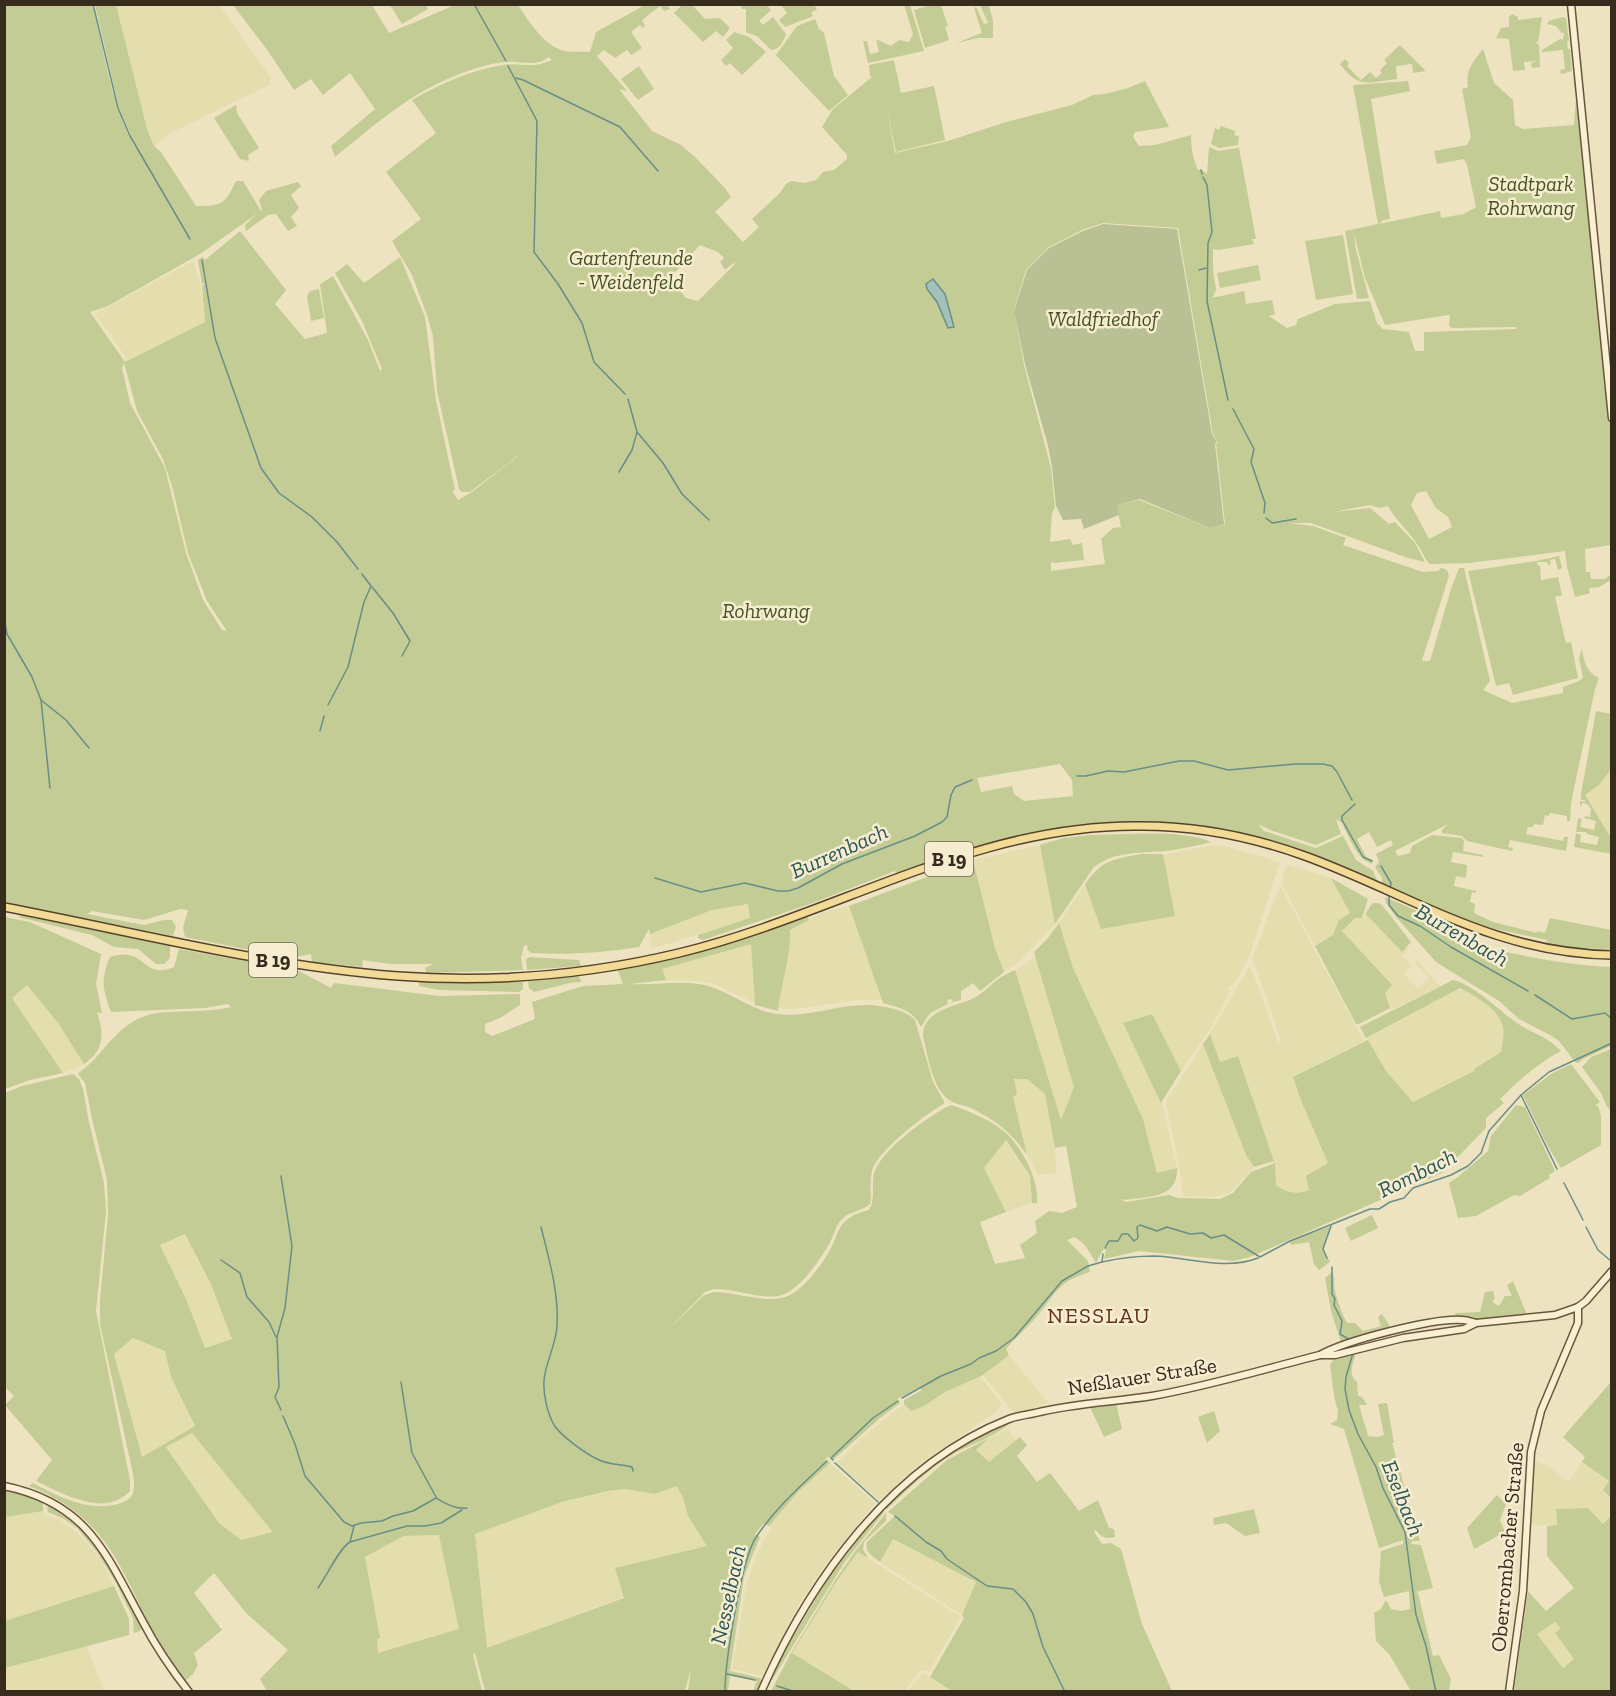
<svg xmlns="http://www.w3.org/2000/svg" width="1616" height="1696" font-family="'Zilla Slab',serif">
	<rect width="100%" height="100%" fill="#eee3c0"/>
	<g fill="#e4deae">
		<path d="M132,4l87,1 52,73 -2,7 -98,48 -17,13 -7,-17 -31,-124z"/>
		<path d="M193,261l7,21 6,40 -78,38 -33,-46z"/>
		<path d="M1611,769v69l-26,-43 14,-10z"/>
		<path d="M1040,845l15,79 -37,39 -14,9 -9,-24 -22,-88z"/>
		<path d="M1220,845l60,17 -31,95 -13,24 -11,10 6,-2 -20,39 -30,43 -29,-57 -29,9 36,72 6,20 12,53 -20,5 -14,-54 -70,-151 -14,-45 26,-39 16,44 74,-12 -12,-61 44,-9z"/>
		<path d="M1288,865l43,13 19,35 -11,7 -6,15 -18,11 -34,-63 4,-15z"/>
		<path d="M1280,886l84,155 -71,36 9,26 26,60 -19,27 -15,3 -10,-2 -8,-7 -2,-24 -36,-104 -18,7 -10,-29 40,-69 28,77h3l-13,-41 -16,-42z"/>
		<path d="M748,904l3,14 -100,31 -1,-15 62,-24z"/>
		<path d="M849,906l33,94h-25l-63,9 -16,-1 12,-69v-9l34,-18z"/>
		<path d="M1367,908l41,41 -8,10 4,-1 8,8 -8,8 14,15 11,-11 -14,-15 2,-3 23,26 -49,24 -6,-17 -43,-63 13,-12h9z"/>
		<path d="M751,943l4,60 -41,-19 -12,-3 -36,-1 -4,-11z"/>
		<path d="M1036,956l38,131 -13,34 -46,-150z"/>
		<path d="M28,985l30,38 26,41 -21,9 -51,-75z"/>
		<path d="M1460,988l26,16 14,14 4,11 -3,23 -27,16v3l-61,31 -27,-31 -19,-33z"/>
		<path d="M1203,1044l43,111 8,12 -25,26 -17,4 -29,-1 -4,-31 -12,-56 -1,-8z"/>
		<path d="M1014,1079h13l18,15 10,54 1,25 -18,2 -11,-20 -14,-58 4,-3z"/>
		<path d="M1005,1140l25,37 2,26 -26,9 -22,-44z"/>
		<path d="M185,1234l26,50 21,55 -28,9 -18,-49 -26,-55z"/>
		<path d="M133,1338l32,13 6,26 24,50 -54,30 -27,-104z"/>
		<path d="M1009,1355l39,48 -33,11 -32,-39z"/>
		<path d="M980,1376l22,28 -5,7 -75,51 -43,38 -43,-37 21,-21 47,-38 7,7 13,-5 21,-14z"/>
		<path d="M1007,1429l9,11 -27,22 -13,-12 13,-12z"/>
		<path d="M192,1432l81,100 -32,8 -22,-17 -53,-77z"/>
		<path d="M1532,1460l14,5 23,17 13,-20 27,20 -7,8 9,9v17l-8,8 -15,-16 -31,1 -1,16h-28z"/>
		<path d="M830,1463l45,40 -50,62 -26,39 -37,72 -30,-7 15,-85 9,-29 15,-27 -2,-2 29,-34z"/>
		<path d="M677,1485l6,13 5,18 20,30 -93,22 9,29 -137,51 -12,-114 87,-32 45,-11 19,-2 28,5z"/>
		<path d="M43,1511l3,4 14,5 22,17 20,25 12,24 -109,35v-104z"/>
		<path d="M440,1535l20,94 -83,25v-15l3,-1 -15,-81 39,-21z"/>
		<path d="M893,1538l83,44 -14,33 -82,-53z"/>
		<path d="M858,1552l103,65 -32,55 -8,-2 -17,21h-50l-62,-38 46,-74z"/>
		<path d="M1555,1622l6,6 -7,5 20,26 -11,9 -26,-35z"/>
		<path d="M87,1646l17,45 -99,1v-24z"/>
		<path d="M923,1673l7,4 22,14h-44z"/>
	</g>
	<g fill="#c2cc94" fill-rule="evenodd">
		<path d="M4,5h89c12,49 18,103 45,147l-19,-44 -24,-103h21l31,124 7,17 7,6 35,54c27,0 29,-2 40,-25h7l18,30 1,-1 -3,-10 7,-9 32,-9 3,4 -10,9 8,13 -8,9 6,9 -9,5 -12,-17 -8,1 -22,16 -1,-6 13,-12 -58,41 -92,52 -18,6 35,50 80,-40 -3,-36 3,-3 -3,1 -4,-24 5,-3 2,3 35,-29 46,59 -11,14 30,35 22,-6 -7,-49 13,-8 35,64 12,31 2,-2 -20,-48 -27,-48 12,-9 17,19 36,-26 25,60 11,83 19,90 -3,1 6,9 14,-8 59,-46 -61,46h-8l-3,-3 -22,-98 -4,-55 -5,-18 -16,-43 -20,-34 29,-22 -35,-47 50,-39 -24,-33c28,-16 59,-30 91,-35 21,-3 26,5 49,-5l-3,-3c-14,11 -28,3 -44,5 -10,1 -22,4 -31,7 -58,18 -93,51 -139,88l-4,-11 44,-37 -25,-36 -27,22 -12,-16 -17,11 -26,-39 -35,-46h139l17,28 66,-28h63c10,15 24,38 43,45 9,3 21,1 29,2l6,-20 49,-27h22l3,4 -6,2 -4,-5 -18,14 3,6 -2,2 -3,-3 -9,7 11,16 -11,7 -4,-5 -12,8 -11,-8 -7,6 30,35 -8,-2 33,42 29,14 14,12 30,31 6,9 -16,15 28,30 16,-15 -7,-8 28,-26 6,-9 5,-3 14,2 11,-3 7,-8 11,-2 13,-11v-4l-25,-28 11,-18 39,-32 -2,-1 -1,-11 25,-5 7,33 33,-7 11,54 -49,12 -9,-42 8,43 53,-12 58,-19 66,-17 21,-10 12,-1 23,-6 17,-7 24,46 -34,5 -2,5 6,9 16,-1 36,-10c0,12 2,24 7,35h4l5,4 2,-27 9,4 21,-3 17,91h-4l2,5 -35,6 -6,-1v21l3,20 -4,9 18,72 -18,-73 32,-7 2,13 26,-4 3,14 -6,2 18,12 9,-3 2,-6 37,-15 35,-3 7,22 6,6 26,3 6,19h9v-19l93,-3 -1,-2 -64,1 -3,-2 1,-11h-2l-63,10 -20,-47 -11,-45 2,17 13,48 -12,1 -12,-68 33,-7 -25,-139 55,-4 2,10 -39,8 19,120 -7,1 -4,4 61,-13 1,7 23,-4 12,-7 -9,-42 -3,-6 -27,5 -3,-13 33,-6 4,-8 -9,-48 6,-2c-3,-17 5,-25 15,-38l11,34 19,17 2,25 8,4 51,-4 2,-28 -3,-20 3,4 36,347 -1,117 -26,4 1,23h4l1,7h14l6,-5v6l-12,7 -10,1 1,5 -15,4 -8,-30 -2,-16 -96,12 -39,1c-6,-5 -8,-14 -13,-20 -10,-15 -20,-22 -29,-38l-9,2 -9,-3 -37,7 37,-4 19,16 6,-2 20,21 10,19 -17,-4 -97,-35h-22l24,3 33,12 -3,7 80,27 15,-1 3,-3 6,2 2,6 -27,84 1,1h7l21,-72 8,-21h5l26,113 -7,9 29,13 51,-10v-6l16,-6 4,-3 -4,-20 3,-9c2,12 4,23 17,29l-4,11 -24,114 -1,18h-3v-5l-17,-3 -1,3 -4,-1 -2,10 -9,-1 -1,3h-5l-2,7 37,7 1,-4h4l-2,14 -56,-11 -2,7 5,1 -1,3 -45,-10 -5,-5 -20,-3v-3l6,-6 -53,27 3,5 12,-3 2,-7 20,-11 30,3 2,3 -1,10 20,4v2l-30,-5 -2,10 16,3 -1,13 -10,-2 -2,10 22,5v2l-4,-1 -2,10 5,2 -1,9 19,9 44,11v-2l8,2 5,-15 61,12v19l-37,-1 -28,-4 1,-4 -70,-15 -95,-39v-8l-7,-11 4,-5 -3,-8 17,-9 -2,-5 -14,7 -8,-15 -12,7 9,18 7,3 -1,4c-16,-5 -23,-28 -30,-41l-6,-4 5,15 -25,11 -46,-15 -12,-6 6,7 52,17 27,-12 13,24 17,11 4,9c-22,-5 -42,-18 -64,-26 -18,-6 -37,-12 -56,-17 -123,-34 -243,-4 -361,36l-1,-2 -85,33 -107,36 -5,-2v-3l52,-17 -2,-14 -36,6 -62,24 -1,-5 -10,18c-37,6 -71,8 -108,6l-4,-4v-4l-3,1 -3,12 2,12 -96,3 -2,-5 8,-4h-43l-27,-4 -1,7 -50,-5 -1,-8 -21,4 -105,-21 -2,-9 5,-18 -8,-1 -36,11 -52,-9 -5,3 57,11 20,-5h8l4,7 -3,9 -168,-33zM1103,223l75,5 35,206 5,9 -2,1 9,80 -15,4 -71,-28 -22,5 4,22 -8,1 -12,11 4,25 -54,7v-9l4,1 29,-3 -2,-17 -9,2 -3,-6 -20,3 2,-29 3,-6 -4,-39 -27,-103 -10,-55 12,-40 23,-23 33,-17zM700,245l18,7 6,6 -4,4 5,8 10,-8 -1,3 -36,36 -12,-3 -17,-19zM124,363l13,48 26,48 9,27 16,67 19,48 20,30 -5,-1 -19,-30 -17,-47 -21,-85 -35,-65 -8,-35zM1426,491l10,17 12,9 4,10 -23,12 -18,-34 6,-12zM1060,764l12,16 1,16 -49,5 -10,-7 -2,-8 -31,6 -4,-14z"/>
		<path d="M390,5h36l2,4 -26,15z"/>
		<path d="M682,5h10l13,14 15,-1 10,10 -7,9 -7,-6 -13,11 -29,-29z"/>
		<path d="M741,5h26l4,5 -12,11 4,4 10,-8 13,17c-3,7 -6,16 -15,16l-14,-14 -11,-4v-23h-4z"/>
		<path d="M781,5h33l3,4 -6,4 2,3 -28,11 -6,-7 8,-7z"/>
		<path d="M904,5h6l14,46 -56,12 -5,-22h4l3,13 9,-2 -3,-13 15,7 8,-6 10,2 4,-8z"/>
		<path d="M930,5h11l7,21 -9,3 6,-2 4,13 -24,8 -11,-38z"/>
		<path d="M980,5h9l4,16v17h-15l-22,5 26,-10 -8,-25 2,-1 8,17 4,-1z"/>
		<path d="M1512,14l6,3v3l24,-3 -4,25h-3l4,3 1,22 -8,1 -1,-5 6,-2 -13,1 1,8 -12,1 -4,-32 -13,-1 5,-10 8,-1v-10z"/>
		<path d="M1562,17l4,1 3,23h-2l1,8h2l2,22 -11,3 -1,-4 5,-1 -2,-19 -20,2 -1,-2 18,-11 3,1 1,-7h-2l-6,-7 -9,-2 2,-3z"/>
		<path d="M815,19l4,10 5,4 10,43 14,19 -19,16 -53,-56 21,-29z"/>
		<path d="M734,32l15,5 17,15 -24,23 -12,-12 -4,3 -5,-6 12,-12 -7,-8z"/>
		<path d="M1400,45l26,26 -13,2 -1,-9 -16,2 1,13c-30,3 -37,11 -57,-15l5,-5 4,4 -2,3 14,14 9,-8 6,6 6,-5 -2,-3 7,-7 -3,-3z"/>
		<path d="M639,66l15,23 -16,11 -17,-21z"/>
		<path d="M236,105l1,8 22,35 -11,7 1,6 -9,-2 -26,-41z"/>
		<path d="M1221,126l14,5 -1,4 5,1 -1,9 -19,3 -8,-4 4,-16 4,2z"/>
		<path d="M1343,235l10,59 -37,6 -11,-59z"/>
		<path d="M1258,265l3,15 -41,8 -3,-15z"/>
		<path d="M319,289l5,29 -13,3 -4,-25 3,-5z"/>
		<path d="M1559,556l3,12 -4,2 -3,-11 -5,1 1,4 -3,1 -1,-3h-10l1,4 2,-1 1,15 17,-3 4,18 -7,2 11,46 5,-1 7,36 -65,17 -4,-12 -13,3 -28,-115 68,-10z"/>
		<path d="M1596,711l15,3v55l-12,16 -14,10 26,43v16l-37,-7 2,-14 5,2 -1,7 17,3 2,-8 -12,-3 -1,-2h-10l2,-14 4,1 -2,8 14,3 2,-9 -12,-3 1,-2 5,1 1,-8 -4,-5 -5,-1 -2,4v-6l5,1v-2h-4v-6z"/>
		<path d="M1090,835c34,0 91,-6 121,7 -12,3 -25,6 -38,8 -27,4 -55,-1 -79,17l-39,57 -15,-79 23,-7z"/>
		<path d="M1141,854h22l12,62 -74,13 -16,-45c18,-25 27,-24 56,-30z"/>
		<path d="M973,860l22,88 9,24 -24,19 -7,-8 -12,8v9l-8,2 -2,-3 -4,1 1,4 -18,9 -9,14c-8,-17 -21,-19 -38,-24l-34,-97z"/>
		<path d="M1331,878l37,21 -6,19h-7l-13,13 50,54 -7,8 5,15 -31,16h-3l-41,-78 18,-11 6,-15 11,-7z"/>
		<path d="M1385,897l51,22 7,9 35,14 -4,3c45,10 91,20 137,22v79l-28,13 -5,4 -3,-1 -16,-21 -9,-6 -31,-16 -20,-18 -63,-39 -39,-44 -11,-15z"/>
		<path d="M1373,903h5l4,2 29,37 -9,10 -36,-38 4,-8z"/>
		<path d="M21,915l149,31v12l-6,6h-8l-18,-15 -24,-2 -22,-12 -74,-18z"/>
		<path d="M807,915l2,5 -19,10c1,26 -9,54 -12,81l-23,-6 -4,-61 -89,25 4,11 -36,4c25,2 54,-5 78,2 24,7 43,24 68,28 39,5 74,-17 114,-6 9,2 18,5 25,12l18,62 11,19v3c-18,9 -67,48 -72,67 -3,11 0,22 -2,33 -8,7 -20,7 -28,15 -7,7 -8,17 -13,25 -9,16 -31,49 -51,52 -19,3 -44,-8 -64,-7l-9,3 -40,41 38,-37 10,-4c22,0 47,10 69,6 18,-3 42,-35 50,-52 5,-10 6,-20 16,-27 6,-5 13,-7 21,-9 7,-12 2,-24 5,-37 8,-24 54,-57 77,-68 14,4 43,17 54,27 18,17 34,47 32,71h-5l-2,-27 -24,-36 -22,28 22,44 -26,10 15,42 30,-6 -5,-13 17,-12 -2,-12 14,-10 13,2 15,-6 -11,-61 -11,2 -10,-54 -18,-15h-13l3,15 -4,3 14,58c-18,-25 -29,-33 -56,-47 -7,-3 -17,-4 -22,-8 -17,-12 -21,-45 -26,-63 -1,-28 34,-30 53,-40 8,-5 14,-12 22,-18 5,-3 11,-6 17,-9l46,150 13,-33 -40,-135 14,-14 11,-15 14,45 70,151 14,54 20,-5c1,31 -28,28 -51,32l-6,-1 6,3 43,-7 8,3 43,1 13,-6 18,-21 24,-9 1,22c11,8 20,10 33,5l-3,-14 22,-13 -26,-60 -9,-26 75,-37 18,31 27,31 61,-31v-2l27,-17c1,-8 4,-18 2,-25 -4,-19 -28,-30 -43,-39l-94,50 -6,-11 93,-47c22,5 45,30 64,43 14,10 32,14 44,28 -23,12 -43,30 -61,48l4,4 -18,15v10l-44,45 -192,84 -16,4 -95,-10 -35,8 2,-9 -2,-2 -8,15c-6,-10 -11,-21 -22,-26l-7,3 21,21 2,11c-32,10 -32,18 -52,43 -10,12 -22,22 -32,34l3,6 -26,20 -38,17 -21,14 -13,5 -7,-7v-4l18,-10 -4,-2 -21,11 3,4 -20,15 -47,42 -5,-3 -3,2 5,4 -32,29 -29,34 -6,-2 -8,10 5,3 -16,40 -14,94 30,7 2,3 -5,10h-4l4,-10 -27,-5 -2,15h-40l3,-23 -6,23h-200l-10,-38 -2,1 9,37h-215l-7,-12 28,-29 -42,-37 -32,-40 -20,20 28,37 -28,23 4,12 -5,9 -8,7c-60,-72 -53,-155 -156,-195l4,-3c26,14 55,29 85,21 6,-2 12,-4 15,-11 3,-10 -1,-23 -3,-33l-30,-136v-24l8,-85 -1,-35 -15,-61 -7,-36 -7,-9c4,-5 10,-8 14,-12 20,-22 34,-44 65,-49 25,-3 50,0 74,-6l-3,-3 -23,4 -94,4c-8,-22 -11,-32 -1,-55 37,-12 31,24 64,10l5,-18 120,22 32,17 3,-5 105,13 81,-2v11l-20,13 -15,6v8l7,4 43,-17 -3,-17 51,-16 40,-2 -6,-16 80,-15zM185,1234l26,50 21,55 -27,9 -19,-49 -26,-54zM133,1338l32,13 6,26 24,49 -53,31 -28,-103zM192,1433l80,98v1l-31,8 -22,-17 -53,-76zM677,1486l6,12 5,18 19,30 -92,22 9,30 -137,50 -12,-114 87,-32 45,-11 19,-2 28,5zM439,1535l20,94 -81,24 -1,-14 3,-1 -15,-81 39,-21z"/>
		<path d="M5,917l25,5 71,32 -5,30 6,29 -5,-1c7,21 8,38 -13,52l-26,-41 -31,-38 -15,13 51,75 -33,7 -25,9z"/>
		<path d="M529,957l50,3 2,6 -54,4 -1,-10z"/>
		<path d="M578,976l4,6 -12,1 -36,9 -5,-4 -1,-7z"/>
		<path d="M419,982h104v7l-4,3 -80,-2 -20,-4z"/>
		<path d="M1152,1014l29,57 -20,32 -38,-80z"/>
		<path d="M1210,1034l10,28 18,-6 36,105 -20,6 -8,-12 -43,-111z"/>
		<path d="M1611,1049l1,61 -1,1 -5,-6 -5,-12 -19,-26 9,-10z"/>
		<path d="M1571,1064l29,38 -5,4h3l3,10v29l-40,23 -15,-25 -23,-48 28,-21z"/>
		<path d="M73,1074l6,5 4,10 6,33 15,61 2,29 -10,99 34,169v11c-25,27 -67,3 -94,-10l16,-21 -47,-55 9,-9 -10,-10 1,-293 17,-7z"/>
		<path d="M1516,1105l9,2 30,64 -6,4 1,3 -30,18 -6,-1 -38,21 -18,2 -9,-35 9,-6 30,-26 3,-15z"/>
		<path d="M1372,1215l6,13 -27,13 -6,-13z"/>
		<path d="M1331,1226l-8,23 7,13 -11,8 -5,-6 -5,-22 -18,3 -1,-4z"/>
		<path d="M1332,1272c3,7 2,12 3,19 2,9 7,23 12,32h8l8,8 18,-5 -3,-9 4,-3 6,9 2,6 -49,13 -10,-31 -6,-33z"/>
		<path d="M1513,1281l14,34 -52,7 -18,-3 -2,-6 25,-1 5,-20 8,-1 2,7 -3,4 7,4 6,-10h7l-5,-11z"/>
		<path d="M1356,1353c-3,11 -9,21 1,29l1,14 4,1 5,8h-8l9,31 9,1 7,-2 -6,-31 9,-1 7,40h-2l28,98h-8l-1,3 10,1 12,43 -17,4 2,1 15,63 6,-1 12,24 -2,12h-38l-22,-37 -13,-13 -2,-28 7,-4 5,-9 5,9 10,2 9,-2 -1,-18 -25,6 -5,-16 2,-30 22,-7v-4l-24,8 -35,-119 -14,-5 7,-4 1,-11c-4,-7 -6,-33 -8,-44l5,-7z"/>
		<path d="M1611,1382v116l-8,-8 6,-9 -27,-19 3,-5 -22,-20z"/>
		<path d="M1116,1403l6,26 -18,8 -14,-30z"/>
		<path d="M1214,1411l6,20 -13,12 -9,-26z"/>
		<path d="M1010,1422c-12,15 -43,23 -60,34 -24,15 -44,35 -64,54l-1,-3c38,-38 75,-65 125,-85z"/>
		<path d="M1020,1437l7,8 -10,11 20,26 13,-9 29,38 19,-11 11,28 5,1 1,8c-10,2 -13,1 -19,-7l-2,2 8,12 9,-1 10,6 21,75 30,67h-220l-22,-14 34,-59 -2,-3 14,-33 -83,-43 -13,23c-8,-6 -16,-10 -13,-20l28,-26 -7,-4 59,-52 42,-22 -13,12 13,12z"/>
		<path d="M5,1489l38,12v10l-38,6z"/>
		<path d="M1497,1495l9,9 -6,16 5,12 -31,17 -7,-21z"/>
		<path d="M50,1504c49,30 68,76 93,125l-9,4 -1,-15 -17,-35 -20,-32 -19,-23 -13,-9 -16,-7 -1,-4z"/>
		<path d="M1588,1508l15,16 8,-8v175h-97l14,-100 18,20 28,-23 -27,-32v-30l10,-1 -1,-16zM1555,1622l6,6 -6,5 19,26 -11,9 -26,-34z"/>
		<path d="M1254,1509l6,24 -15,3 -19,-13 -12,2 -1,-7z"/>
		<path d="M881,1511l3,1 -40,51 -72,117 -1,-3 6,-13 51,-86z"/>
		<path d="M886,1513v8l-22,21 -1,7 5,9 -10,-6 -20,27 -46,74 62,38h-83l20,-38 45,-74 20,-29z"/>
		<path d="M114,1586l15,33v16l-124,33v-47z"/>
	</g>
	<path fill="#b9c194" d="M1103,224l74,5 35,205 5,8 -2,2 9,80 -14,4 -70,-29 -23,6 2,10 -35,14 -3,-10 -18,1 -7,-14 -4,-39 -4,-21 -23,-82 -11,-53 13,-41 22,-22 34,-17z"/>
	<path fill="#a3c0b9" stroke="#6a8e87" stroke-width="1.5" d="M933,279l12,15 9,33 -6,1 -11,-26 -10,-13 -1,-5z"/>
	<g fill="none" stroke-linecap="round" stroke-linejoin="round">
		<g stroke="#6a8e87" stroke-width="1.5">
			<path d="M93,4l25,104 12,28 60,103"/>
			<path d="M474,4l32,57"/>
			<path d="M508,66l29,55 -3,131 24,32 24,39 12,39 31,32"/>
			<path d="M516,78l7,2 97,47 38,44"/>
			<path d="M1201,170l1,4"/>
			<path d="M1203,177l4,8 5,47 -4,11 -1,58 21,99"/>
			<path d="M202,260l13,78 46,130 18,25 33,24 25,25 21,27"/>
			<path d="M1199,270l7,-2"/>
			<path d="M628,399l9,33 26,31 19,31 27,26"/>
			<path d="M1233,409l21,40 -3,13 14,41 -1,10"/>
			<path d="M619,472l13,-22 5,-18"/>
			<path d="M1266,518l6,5 24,-4"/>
			<path d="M372,587l21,26 17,28 -8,15"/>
			<path d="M4,616l3,18 25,43 9,23 9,88"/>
			<path d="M41,700l25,20 23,28"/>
			<path d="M328,705l20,-38 16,-65 7,-16 -9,-12"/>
			<path d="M320,731l4,-15"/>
			<path d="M1077,776h9l22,-5 16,1 55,-11h15l34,9 67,-6h28l9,2 5,6 15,28"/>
			<path d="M1355,804l-13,12v4l21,37 9,4"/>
			<path d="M1381,866l10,17 -1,6"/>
			<path d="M655,878l46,14 44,-9 33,8h10l10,-3 44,-24 73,-28 27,-14 5,-5 4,-22 4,-8 17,-7"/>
			<path d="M1389,894v11l9,11 22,10 31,21 77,44"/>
			<path d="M1535,995l37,24 33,-6 7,6"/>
			<path d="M1521,1095l36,74"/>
			<path d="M281,1176l11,70 -7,62 -8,29 2,50 -4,10 6,13"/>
			<path d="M1564,1183l19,37"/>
			<path d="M541,1227c8,32 18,66 16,99 -1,19 -11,35 -13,54 -1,14 3,32 10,45 6,10 32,29 43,34 11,6 23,5 35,8l1,4"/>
			<path d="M1586,1227l12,23 13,11"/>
			<path d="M1105,1248l4,-7h9l4,-7h6l6,7 4,-3 -1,-11 3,-2 17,6 10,-4 23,7 13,-1 8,5 13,-3 36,22 30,-16 80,-32h9l11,-7 14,-4 9,-10 38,-13 17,-9 13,-13 8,-22 32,-36 28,-23 63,-29"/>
			<path d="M1327,1258l-4,-9 8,-23"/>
			<path d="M221,1260l19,13 7,24 22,25 7,15"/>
			<path d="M1102,1262c18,-4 35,-6 52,-6 34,1 71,15 104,2"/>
			<path d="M1332,1267v27l3,5 -1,6 8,16 -2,13 10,6"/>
			<path d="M1353,1353l-7,24 -1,12 4,21 9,24 18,33 7,21 22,44 11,83 10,31 10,46"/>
			<path d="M401,1382l11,71 24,44"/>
			<path d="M902,1398l39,-22 30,-12 8,-6 17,-7 18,-13 48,-57 26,-15 14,-4 1,-8"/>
			<path d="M283,1416l12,28 10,32 39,46 8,4 9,-3 21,-2 11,-5 20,-5 23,-13c9,5 20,12 31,10"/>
			<path d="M833,1460l-2,-2 42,-40 25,-17"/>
			<path d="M835,1463l43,39"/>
			<path d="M895,1516l31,26 15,9 6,8 40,27 26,3 13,13 7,12 10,33 22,45"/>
			<path d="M350,1542l57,-16h18l16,-3 21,-13"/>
			<path d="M318,1588c8,-11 22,-41 32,-46l4,-16"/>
			<path d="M727,1674l28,6"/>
			<path d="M777,1686l19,6"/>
			<path d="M725,1692c0,-30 16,-130 30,-153 19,-30 47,-54 72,-78"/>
		</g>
		<defs>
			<g id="secondary">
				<path d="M1571,4l41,414"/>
				<path d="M1320,1355h15l68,-17 61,-9 12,-6 79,-8 23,-8 8,-6 26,-30"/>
				<path d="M4,1486c84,17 102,68 139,136 13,25 28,47 46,70"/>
				<path d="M761,1692c49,-112 131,-227 248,-273 8,-3 17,-4 26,-6 39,-10 78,-11 117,-17 57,-10 112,-27 168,-41 24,-14 115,-38 143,-35 4,0 9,2 13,3"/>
				<path d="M1509,1692l14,-101 8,-139 10,-41 37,-88v-16"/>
			</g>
			<path id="primary" d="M4,907c131,25 261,59 394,69 94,7 189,-1 281,-23 153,-37 293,-127 455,-127 58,-1 116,10 171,30 107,39 187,97 307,99"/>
		</defs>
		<use href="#secondary" stroke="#69553b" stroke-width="9"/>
		<use href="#primary" stroke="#55422d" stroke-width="10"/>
		<use href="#secondary" stroke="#f9f0d3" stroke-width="6"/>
		<use href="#primary" stroke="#f2db97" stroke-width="7"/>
	</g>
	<g text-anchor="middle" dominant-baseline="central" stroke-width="5" stroke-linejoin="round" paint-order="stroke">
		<g fill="#f6edd0" stroke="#706553" stroke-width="1.5">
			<rect x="925" y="842" width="48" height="34" rx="4.5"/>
			<rect x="249" y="943" width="48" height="34" rx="4.5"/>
		</g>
		<g font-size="20" font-weight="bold" fill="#372b1d">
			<text x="949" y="859">B 19</text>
			<text x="273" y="960">B 19</text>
		</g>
		<g font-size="21" font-style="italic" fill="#445323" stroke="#f6edd0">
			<text x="1531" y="183">Stadtpark<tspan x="1531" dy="24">Rohrwang</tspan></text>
			<text x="631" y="257">Gartenfreunde<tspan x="631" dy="24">- Weidenfeld</tspan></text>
			<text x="1103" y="318">Waldfriedhof</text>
			<text x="766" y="610">Rohrwang</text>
		</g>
		<g font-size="21" fill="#372b1d" stroke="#f6edd0">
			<text transform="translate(1142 1376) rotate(-9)">Neßlauer Straße</text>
			<text transform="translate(1507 1547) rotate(-85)">Oberrombacher Straße</text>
		</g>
		<g font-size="22" font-style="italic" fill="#2c5756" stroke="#f6edd0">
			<text transform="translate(839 851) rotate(-24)">Burrenbach</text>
			<text transform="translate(1462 935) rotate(30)">Burrenbach</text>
			<text transform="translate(1417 1173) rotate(-26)">Rombach</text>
			<text transform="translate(1403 1498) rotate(68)">Eselbach</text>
			<text transform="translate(728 1595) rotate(-78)">Nesselbach</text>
		</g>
		<g font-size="22" letter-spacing="1.5" fill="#642f1c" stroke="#f6edd0">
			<text x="1099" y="1315">NESSLAU</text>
		</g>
	</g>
	<rect width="1616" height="1696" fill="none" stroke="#372b1d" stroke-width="12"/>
</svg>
